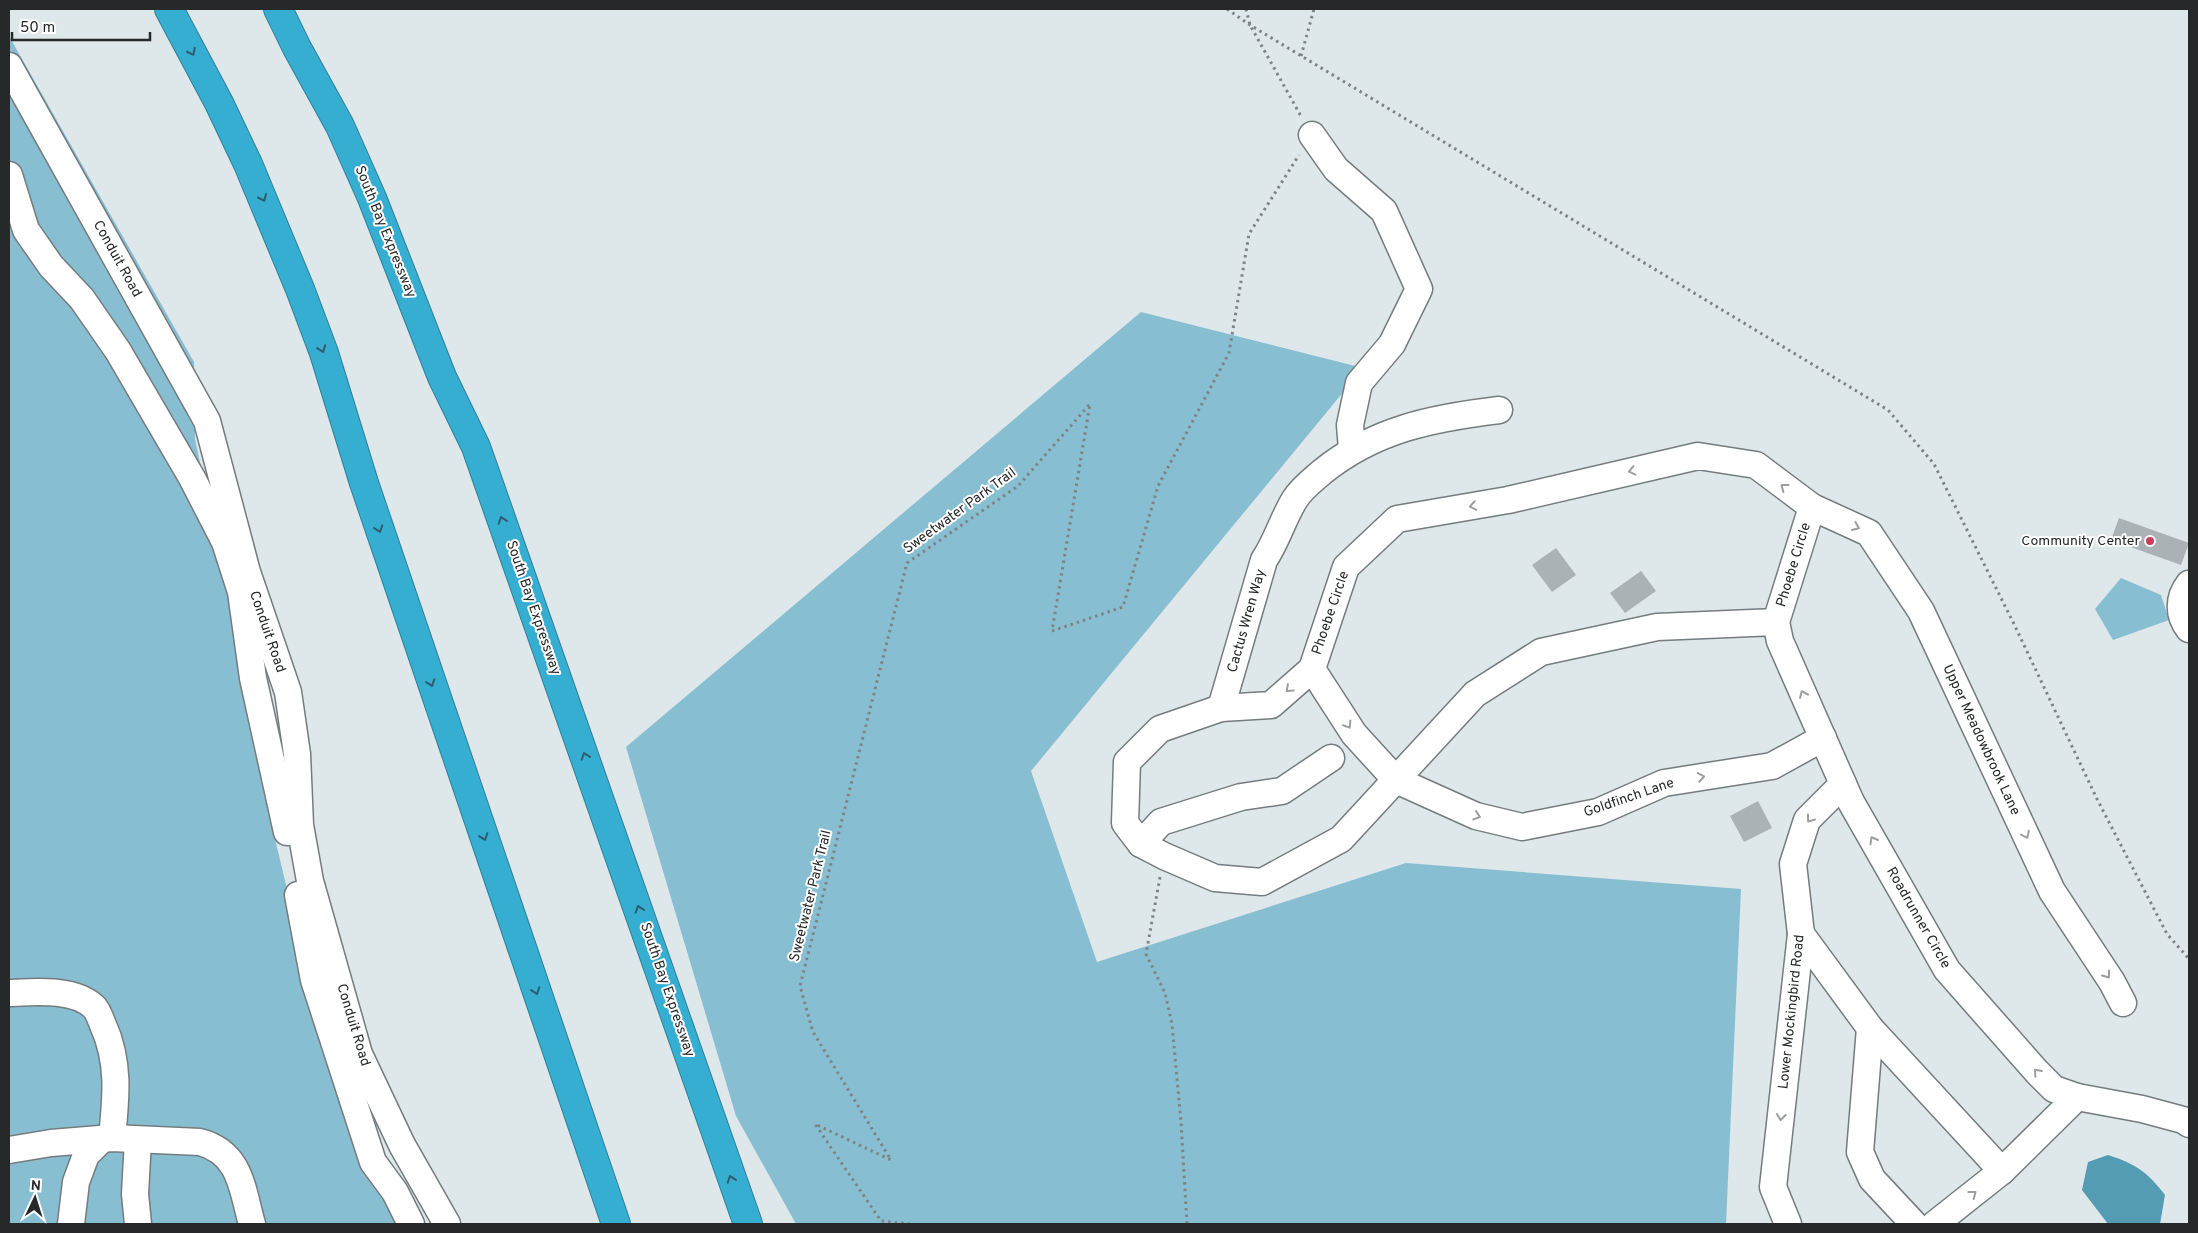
<svg xmlns="http://www.w3.org/2000/svg" width="2198" height="1233" font-family="Overpass,sans-serif">
	<rect width="100%" height="100%" fill="#dee7ea"/>
	<g fill="#88bed2">
		<path d="M9,36l185,326 1,77 33,156 47,127v117l24,100 65,185 55,100h-410z"/>
		<path d="M1141,312l222,56 -332,403 66,191 309,-99 335,26 -15,335h-930l-60,-108 -110,-369z"/>
		<path d="M2121,578l40,17 8,25 -56,20 -18,-31z"/>
	</g>
	<path fill="#549bb4" d="M2108,1155c28,9 39,17 57,40l-5,29h-52l-26,-34 6,-28z"/>
	<g fill="#aab2b6">
		<path d="M2119,518l70,25 -8,22 -70,-25z"/>
		<path d="M1556,548l20,27 -24,17 -20,-27z"/>
		<path d="M1641,571l15,20 -31,22 -15,-20z"/>
		<path d="M1758,801l14,27 -28,14 -14,-26z"/>
	</g>
	<g fill="none" stroke-linecap="round" stroke-linejoin="round">
		<defs>
			<g id="minor">
				<path d="M9,66l198,355 40,151 41,120 9,62 3,71 10,56 49,173 43,91 45,79"/>
				<path d="M1312,135l24,34 48,42 35,78 -27,55 -33,39 -9,42 2,24"/>
				<path d="M9,175l17,55 25,36 31,33 36,52 74,127 33,64 16,50 12,86 34,154"/>
				<path d="M1812,507l57,26 52,78 131,280 60,91 11,21"/>
				<path d="M2189,584c-11,14 -11,31 0,45"/>
				<path d="M1776,622l-119,5 -116,25 -66,42 -134,145 -79,43 -47,-4 -51,-22 -23,-12 -16,-21 2,-61 33,-33 61,-21 50,-3 41,-36 34,-102 51,-48 111,-19 190,-44 58,9 56,42 -36,115 4,19 71,161 96,168 90,102 17,17 23,8 65,12 41,11 6,4"/>
				<path d="M1312,669l42,65 42,46 80,36 46,11 76,-15 66,-29 108,-17 51,-28"/>
				<path d="M1221,708l43,-148c13,-19 19,-42 31,-61 7,-11 18,-19 27,-27 53,-43 111,-54 177,-62"/>
				<path d="M1141,844l20,-22 80,-25 41,-6 49,-33"/>
				<path d="M298,895l16,85 59,182 22,30 16,32"/>
				<path d="M1801,934l69,94 132,143"/>
				<path d="M9,993c25,-1 65,-5 85,14 4,4 7,13 9,18 17,37 13,73 9,113"/>
				<path d="M1870,1028l-10,124 12,27 42,45"/>
				<path d="M9,1150l42,-7 61,-5 88,4c41,11 42,47 52,82"/>
				<path d="M71,1224l5,-42 10,-27 15,-15"/>
				<path d="M138,1224l-3,-30 3,-54"/>
				<path d="M1788,1224l-15,-37 28,-253 -8,-70 14,-44 36,-36"/>
				<path d="M1935,1224l67,-53 75,-74"/>
			</g>
			<g id="highway">
				<path d="M169,9l50,94 29,61 52,125 24,64 40,130 252,741"/>
				<path d="M278,9l19,39 43,78 32,72 70,179 34,70 272,777"/>
			</g>
		</defs>
		<use href="#minor" stroke="#747c7f" stroke-width="29"/>
		<use href="#highway" stroke="#307f97" stroke-width="30"/>
		<g stroke="#7e8486" stroke-width="3" stroke-dasharray="2.5 4" stroke-linecap="butt">
			<path d="M1227,9l23,16 638,385 46,54 80,160 83,175 70,135 22,25"/>
			<path d="M1246,9l4,16 52,93"/>
			<path d="M1301,56l13,-47"/>
			<path d="M1160,877l-14,77 19,39 7,31 9,98 6,102"/>
			<path d="M910,1224l-29,-3 -66,-97 76,36 -78,-128 -13,-46 107,-423 111,-77 72,-82 -38,227 71,-24 35,-121 71,-133 20,-119 50,-79"/>
		</g>
		<use href="#minor" stroke="#fff" stroke-width="26"/>
		<use href="#highway" stroke="#36aed2" stroke-width="28"/>
	</g>
	<defs><path id="oneway-chevron" d="M-2-3.5L2.5 0L-2 3.5" fill="none" stroke-width="1.6" stroke-linecap="round" stroke-linejoin="round" transform="scale(1.25)"/></defs>
	<g stroke="#2c5e6d">
		<use href="#oneway-chevron" transform="translate(192 52) rotate(63)"/>
		<use href="#oneway-chevron" transform="translate(263 198) rotate(66)"/>
		<use href="#oneway-chevron" transform="translate(322 349) rotate(70)"/>
		<use href="#oneway-chevron" transform="translate(502 520) rotate(-109)"/>
		<use href="#oneway-chevron" transform="translate(379 529) rotate(71)"/>
		<use href="#oneway-chevron" transform="translate(431 683) rotate(71)"/>
		<use href="#oneway-chevron" transform="translate(585 756) rotate(-109)"/>
		<use href="#oneway-chevron" transform="translate(484 837) rotate(71)"/>
		<use href="#oneway-chevron" transform="translate(639 909) rotate(-109)"/>
		<use href="#oneway-chevron" transform="translate(536 991) rotate(71)"/>
		<use href="#oneway-chevron" transform="translate(731 1179) rotate(-109)"/>
	</g>
	<g stroke="#9d9f9f">
		<use href="#oneway-chevron" transform="translate(1632 471) rotate(167)"/>
		<use href="#oneway-chevron" transform="translate(1784 487) rotate(-143)"/>
		<use href="#oneway-chevron" transform="translate(1473 506) rotate(170)"/>
		<use href="#oneway-chevron" transform="translate(1856 527) rotate(24)"/>
		<use href="#oneway-chevron" transform="translate(1289 689) rotate(138)"/>
		<use href="#oneway-chevron" transform="translate(1803 694) rotate(-114)"/>
		<use href="#oneway-chevron" transform="translate(1348 725) rotate(58)"/>
		<use href="#oneway-chevron" transform="translate(1701 777) rotate(-10)"/>
		<use href="#oneway-chevron" transform="translate(1477 816) rotate(18)"/>
		<use href="#oneway-chevron" transform="translate(1810 819) rotate(126)"/>
		<use href="#oneway-chevron" transform="translate(2026 835) rotate(65)"/>
		<use href="#oneway-chevron" transform="translate(1873 840) rotate(-120)"/>
		<use href="#oneway-chevron" transform="translate(2107 975) rotate(54)"/>
		<use href="#oneway-chevron" transform="translate(2037 1072) rotate(-132)"/>
		<use href="#oneway-chevron" transform="translate(1781 1117) rotate(96)"/>
		<use href="#oneway-chevron" transform="translate(1973 1194) rotate(-38)"/>
	</g>
	<circle fill="#cd3d5c" stroke="#fff" stroke-width="2" cx="2150" cy="541" r="5"/>
	<g text-anchor="middle" dominant-baseline="central" stroke-width="4" stroke-linejoin="round" paint-order="stroke">
		<g font-size="14" fill="#26292a" stroke="#fff">
			<text transform="translate(385 232) rotate(68)">South Bay Expressway</text>
			<text transform="translate(117 259) rotate(61)">Conduit Road</text>
			<text transform="translate(960 511) rotate(-36)">Sweetwater Park Trail</text>
			<text transform="translate(1794 565) rotate(-73)">Phoebe Circle</text>
			<text transform="translate(533 608) rotate(71)">South Bay Expressway</text>
			<text transform="translate(1331 613) rotate(-71)">Phoebe Circle</text>
			<text transform="translate(1247 621) rotate(-74)">Cactus Wren Way</text>
			<text transform="translate(267 632) rotate(71)">Conduit Road</text>
			<text transform="translate(1981 740) rotate(65)">Upper Meadowbrook Lane</text>
			<text transform="translate(1629 798) rotate(-19)">Goldfinch Lane</text>
			<text transform="translate(811 896) rotate(-76)">Sweetwater Park Trail</text>
			<text transform="translate(1918 918) rotate(60)">Roadrunner Circle</text>
			<text transform="translate(667 990) rotate(71)">South Bay Expressway</text>
			<text transform="translate(1792 1012) rotate(-84)">Lower Mockingbird Road</text>
			<text transform="translate(353 1025) rotate(73)">Conduit Road</text>
		</g>
		<g font-size="14" fill="#26292a" stroke="#fff" text-anchor="end">
			<text x="2140" y="541">Community Center</text>
		</g>
	</g>
	<rect width="2198" height="1233" fill="none" stroke="#26292a" stroke-width="20"/>
	<g transform="translate(35 1198) rotate(4)" stroke="#ffffff" stroke-width="4" paint-order="stroke">
	<path d="M0-4L9 19L0 12L-9 19Z" fill="#26292a"/>
	<text y="-8" font-size="14" font-weight="bold" text-anchor="middle" fill="#26292a">N</text>
	</g>
	<path d="M12 32v8h138v-8" fill="none" stroke="#26292a" stroke-width="2.5"/>
	<text x="20" y="32" font-size="15" fill="#26292a" stroke="#ffffff" stroke-width="4" paint-order="stroke">50 m</text>
</svg>
